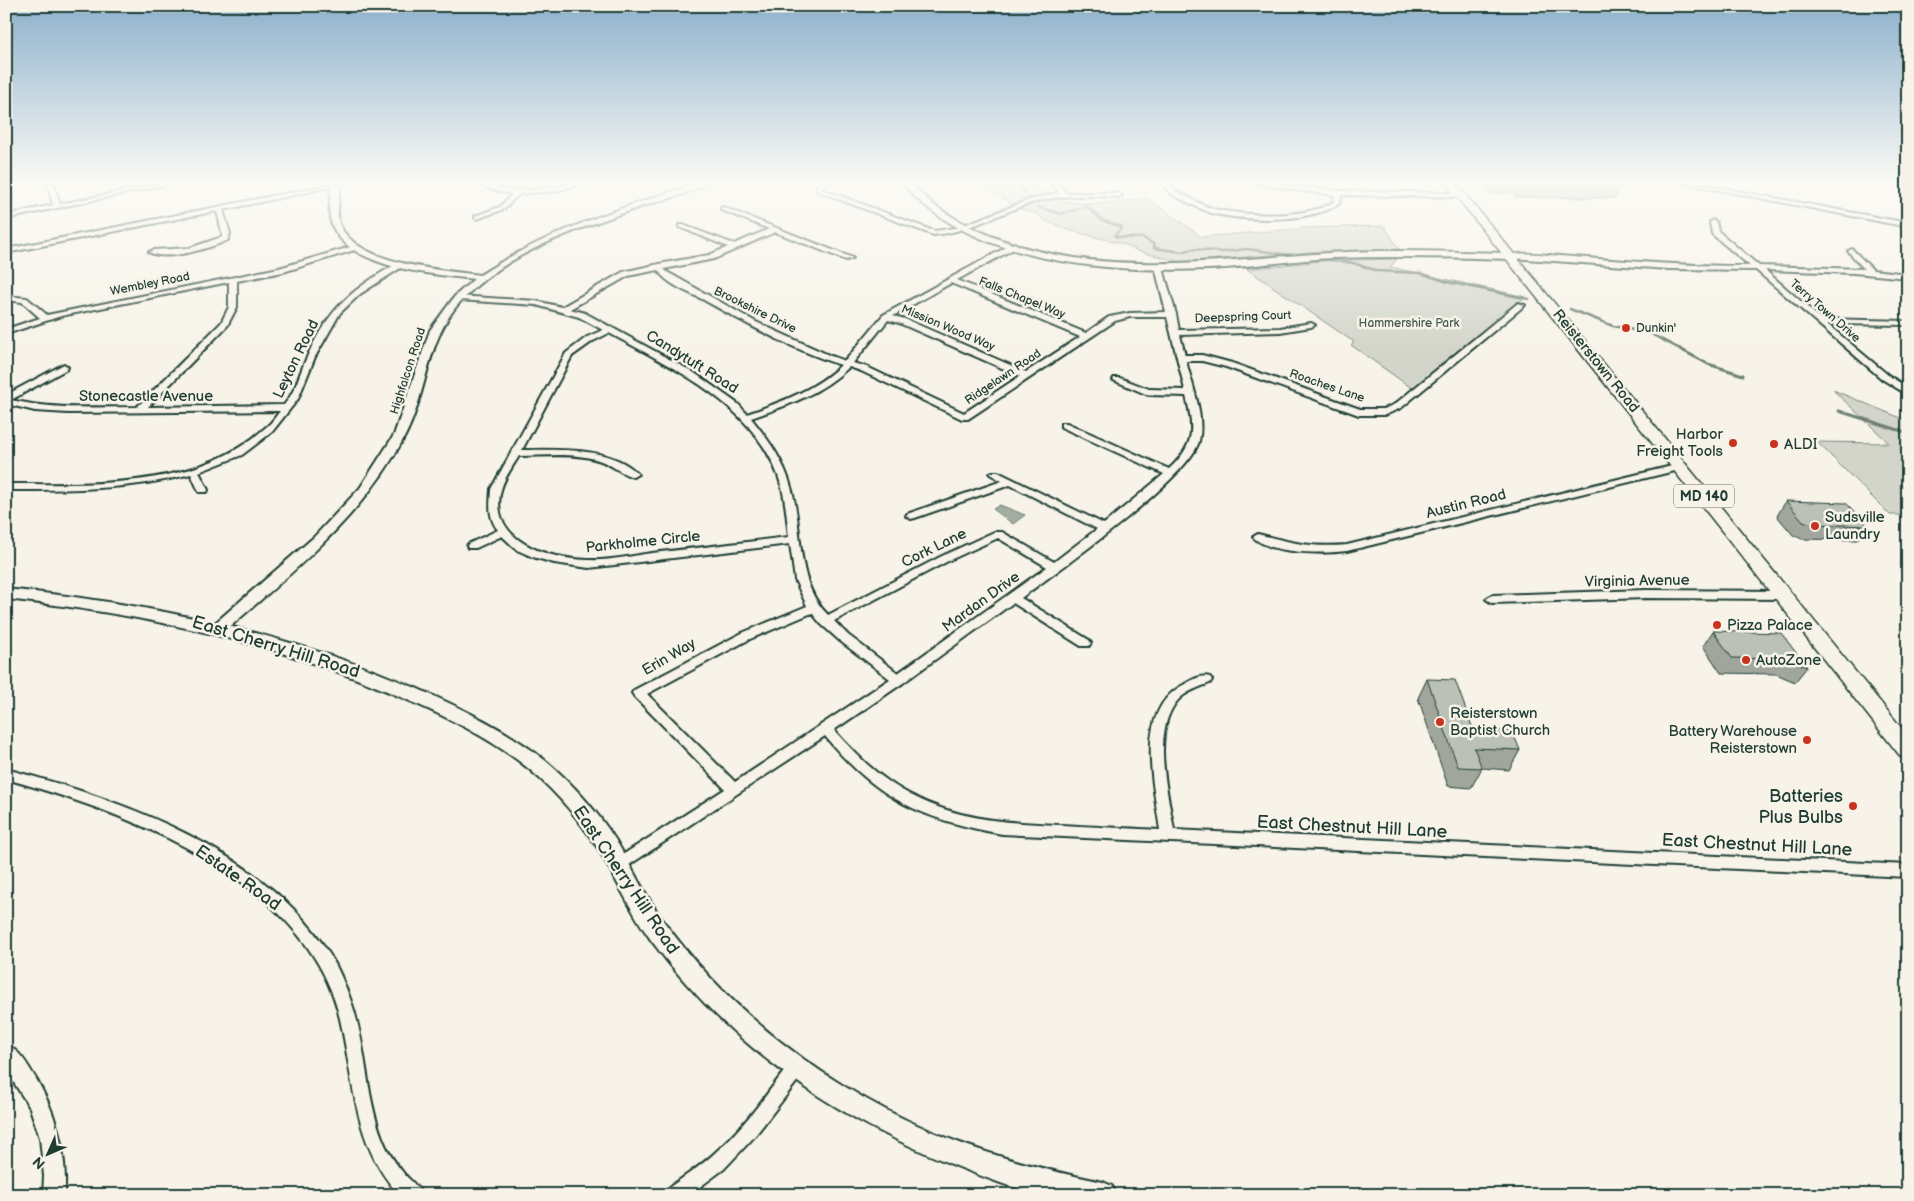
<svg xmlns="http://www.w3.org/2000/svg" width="1914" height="1201" font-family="'Balsamiq Sans',sans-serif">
	<rect width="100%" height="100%" fill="#f7f3e8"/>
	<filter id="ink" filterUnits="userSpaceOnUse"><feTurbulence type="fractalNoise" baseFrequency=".02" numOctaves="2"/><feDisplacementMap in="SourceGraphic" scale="10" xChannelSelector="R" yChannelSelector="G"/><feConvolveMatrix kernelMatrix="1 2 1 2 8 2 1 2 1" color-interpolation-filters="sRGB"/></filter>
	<g filter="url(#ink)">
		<g fill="#d3d5ca" stroke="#79897f">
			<path d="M979,183h55c21,30 81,20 113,15l55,39 103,-9 79,-2 15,23 -76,2 -143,11 -42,-11 -15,-7 -55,-14 -24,-10 -6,-6 -16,-4z"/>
			<path d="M1397,259l-7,8 136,30 -113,92 -62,-44 3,-3 -107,-73 76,-8z"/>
			<path d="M1833,390l75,31v99l-5,-5h-13l-73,-73 72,1z"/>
		</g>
		<path fill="#a4ada3" stroke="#6f8077" d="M1000,505l25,10 -12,9 -20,-15z"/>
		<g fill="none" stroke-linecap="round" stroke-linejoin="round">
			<g stroke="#6f8077" stroke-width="2.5">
				<path d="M1019,183l5,10"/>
				<path d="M1038,207l23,7 25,-8 16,14 20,7 -7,8 2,2 26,1 12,7 -1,3 28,4 11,-3 29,3 25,-3 50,7"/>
				<path d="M1316,258l37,5 25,8 42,2 28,9 81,17"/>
				<path d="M1570,309l43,17 36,7 33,17"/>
			</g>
			<g stroke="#6f8077" stroke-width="3">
				<path d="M1680,349l28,15 35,11"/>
				<path d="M1839,411l69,22"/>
			</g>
			<defs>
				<g id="minor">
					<path d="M47,183h6l7,21 103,-21h10l-167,36v-4l47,-10z"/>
					<path d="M338,183h11l-126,27 7,23 -2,7c-17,8 -63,22 -79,12l4,-2 37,-2 32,-11v-4l-5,-22 -211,42v-4z"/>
					<path d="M478,183c12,-2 24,9 38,7 7,-1 17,0 26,-1 14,-1 29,-8 42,-6l-27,8 -38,3 -15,15 -27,10 -2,-1v-2l25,-9 12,-13 -22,-5z"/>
					<path d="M822,183h8l-8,4v2l112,42 22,-3 73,-28 29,-7 -1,-4 -7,-6c8,0 12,2 15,10h54l3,2 -3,2c-28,-1 -57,-3 -84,5 -35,10 -65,30 -102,33l-116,-44 -1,-5z"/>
					<path d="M1163,183h6c3,8 13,11 21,15 9,5 18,10 28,12 31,6 90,9 117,-9l-1,-6 -73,-10 -3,-2h15l64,8 124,2 3,2 -3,2 -120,-2 -1,8c-29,20 -91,18 -125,11 -11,-3 -22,-9 -32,-14 -8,-4 -17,-8 -20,-17z"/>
					<path d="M1683,183h11l214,40v4z"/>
					<path d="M723,207l130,51 -7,2 -71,-28 -61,27 -50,10 3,3 89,50 75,34 14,5 38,-46 131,-72 4,2 -1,2 -60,33 129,53 23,-16 21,-4 36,-1 -11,-45 7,-2 14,49 3,16 101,-2 31,-5 4,2 -4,2 -31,5 -100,3 5,20h17l30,8 128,46h24l11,-5 123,-101 7,2 -124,103 -16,7h-26l-133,-48 -24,-6h-16c6,24 19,55 13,80 -9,37 -143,131 -178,157l68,42 2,3 -2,3h-8l-68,-43 -110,80 -69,47c22,25 45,48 75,64 47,26 99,29 152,31 33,2 66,3 99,5 -6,-45 -27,-121 25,-146 7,-4 17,-10 25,-7l2,3 -2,3c-10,4 -23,8 -31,16 -29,31 -11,94 -5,131l734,35v12l-906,-43c-78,-14 -126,-35 -177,-98l-202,133 -5,2 -5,-2 -2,-4 2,-4 112,-72 -91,-93 -2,-3 2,-3 108,-57 65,-27 -12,-26 -5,-36 -201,24 -35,-5 -21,-6 -16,-7 -15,-14 -26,12h-8l-1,-2 1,-2 30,-14c-10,-12 -8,-26 -7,-41l75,-136 21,-16 16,-7 -24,-13 -43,-12 -78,-5 -4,-2 4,-2 78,5 26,6 61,-35 36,-8 50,-9 19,-8 -49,-20v-2h4l51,19 35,-15 -48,-19v-2zM658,270c8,14 30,22 44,29 45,25 91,51 139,66 -26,25 -60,37 -94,49l-9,-10 -45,-32 -108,-59 -15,-4 58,-33zM951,283l129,54 -54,35 -121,-53 -12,-3zM1130,317h37l18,73 -36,-1 -29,-11h-6l-1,2 35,15 38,1c8,32 10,48 -17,73l-102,-46h-6v4l103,47 -60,50 -106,-52h-6l-2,2 12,7 -95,33 -1,2 5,3 4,-1 95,-33 87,44 -43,33 -52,-30h-8l-52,24 -114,59c-34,-33 -24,-86 -37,-128 -7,-26 -23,-48 -40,-69 35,-12 70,-24 98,-51l12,4 101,48h6l147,-98zM888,320l11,3 121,53 -56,37 -97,-46 -14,-4zM609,333c68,37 151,74 173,155 4,16 5,33 7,49 -45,5 -91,11 -137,16 -21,3 -43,8 -64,7 -40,-1 -100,-19 -87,-70 3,-12 12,-24 18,-34 27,0 56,-4 82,5 11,4 21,13 32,16l5,-3c-26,-28 -81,-24 -116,-24l50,-94 21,-15zM998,538l49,29 -149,106 -50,-38 -14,-14 116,-61zM812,613l9,11 19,17 50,38 -155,103 -88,-88 103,-55z"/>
					<path d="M1713,220l3,2 2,9 41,35 105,3 -16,-18 4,-2 21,21 35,4v4l-54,-5 -89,-3 56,49 87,2v4l-81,-1 61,51 20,13v7l-26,-16 -126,-109 -88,-1 -157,-11 -4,-2c8,-5 42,-1 53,0 63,5 126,10 190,10l-38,-32 -2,-12z"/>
					<path d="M354,246l7,2 -78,24 -46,9v26l-10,19 -79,81 136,-2c12,-14 15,-31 23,-48 22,-49 45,-68 91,-94l7,2 -45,29 -20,19 -25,44 -17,42 -26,33 -30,23 -43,17 9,18 -1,2h-8l-8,-18c-61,16 -123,16 -185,16v-6c86,0 191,6 259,-56 6,-4 10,-11 15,-17l-212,2 -33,-2 -29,-7v-9l58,-31 4,3 -1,2 -56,31c42,10 84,7 126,7l84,-84 8,-16v-25l-168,34 -55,18v-5l34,-11 -18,-16 -16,-2v-4l21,2 20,17 232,-47z"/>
					<path d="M1680,464l5,3 -2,2 -336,82c-22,3 -78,3 -94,-14l5,-3c35,9 52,14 89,11z"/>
					<path d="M1646,590l137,1 6,4 -6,4 -137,-1 -154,5 -6,-4 6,-4z"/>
					<path d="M6,769c114,30 259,81 324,186 9,14 18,37 23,52 14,43 13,91 30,133 5,13 13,24 22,35 6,6 13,11 17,20h-22c-46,-47 -46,-115 -60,-176 -32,-140 -211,-206 -334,-240z"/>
					<path d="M796,1061l6,2 2,6 -2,6 -48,62 -30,32 -35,26h-25l3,-6c18,-13 36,-24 52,-40 27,-25 49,-56 71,-86z"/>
				</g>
				<g id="tertiary">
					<path d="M332,183h8c0,13 -5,30 0,42 17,40 103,45 140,50 67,-44 142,-67 217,-92h10c-11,9 -48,18 -64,23 -62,22 -136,45 -182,95 -35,38 -33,91 -56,135 -41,80 -114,137 -181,196l-5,1 -7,-5 2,-4 100,-87 46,-49 34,-53 36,-105 25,-34 19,-17c-41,-5 -124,-10 -142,-54 -5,-12 -1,-29 0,-42z"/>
					<path d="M902,183h8c9,8 18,18 28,25 117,78 260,53 391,45 61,-4 121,-1 182,0l4,3 -4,3c-59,-2 -118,-3 -178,-1 -41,2 -82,9 -124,11 -99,4 -238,-5 -307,-86z"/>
					<path d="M6,1044c11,5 18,15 24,25 25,38 37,81 35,126h-22l1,-19 -4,-38 -10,-30 -24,-38z"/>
				</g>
				<path id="secondary" d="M6,589c142,14 278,43 410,99 45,20 92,42 130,73 27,23 50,49 69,78 17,28 30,58 50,84 76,104 190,184 312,226 41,14 83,24 126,33l9,4 4,9c-24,0 -50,3 -73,-1 -30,-4 -66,-20 -94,-31 -120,-49 -220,-118 -298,-223 -18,-25 -31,-53 -46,-80 -20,-34 -46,-66 -76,-91 -38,-31 -82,-52 -126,-71 -127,-56 -259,-84 -397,-99z"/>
				<path id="primary" d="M1446,183h10l452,553v23l-7,-2z"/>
			</defs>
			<use href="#minor" stroke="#1f3d34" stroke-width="4"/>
			<use href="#tertiary" stroke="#1f3d34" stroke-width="4"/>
			<use href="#secondary" stroke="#1f3d34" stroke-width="4"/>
			<use href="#primary" stroke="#1f3d34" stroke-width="3"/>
			<use href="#minor" fill="#f7f3e8" fill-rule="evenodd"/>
			<use href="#tertiary" fill="#f7f3e8" fill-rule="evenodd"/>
			<use href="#secondary" fill="#f7f3e8" fill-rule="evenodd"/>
			<use href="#primary" fill="#f7f3e8" fill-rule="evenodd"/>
		</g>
		<g fill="#a1a69d" stroke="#1f3d34">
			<path d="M1480,183h135l5,3 -5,12 -99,-1 -3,-4h-24z"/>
			<path d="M1786,501l82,25 -11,14 -55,-1 -9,-4 -16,-19z"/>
			<path d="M1713,631l94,36 -12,15 -19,-8 -55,-1 -18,-27z"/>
			<path d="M1427,679l46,50 47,21 -11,20 -27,-2 -11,20 -23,-2 -30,-88z"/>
		</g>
		<g fill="#bbc1b6" stroke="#1f3d34">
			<path d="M1518,183h97l5,3 -100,-1z"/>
			<path d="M1786,501l60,2 22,23 -56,-2 -9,-3z"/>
			<path d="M1713,631l68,2 26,34 -20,-8 -55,-1z"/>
			<path d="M1427,679l28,1 18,49 39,2 8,19 -46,-2 8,20 -24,-1z"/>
		</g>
	</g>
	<linearGradient id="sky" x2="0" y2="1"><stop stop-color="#8db1cc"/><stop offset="0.52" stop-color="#fbfaf5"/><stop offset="1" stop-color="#fbfaf5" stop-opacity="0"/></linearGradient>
	<rect width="1914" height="351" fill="url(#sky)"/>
	<g fill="#c8321e" stroke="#f7f3e8" stroke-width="2">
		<circle cx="1626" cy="328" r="5"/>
		<circle cx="1733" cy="443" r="5"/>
		<circle cx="1774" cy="444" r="5"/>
		<circle cx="1815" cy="526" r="5"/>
		<circle cx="1717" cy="625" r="5"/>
		<circle cx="1746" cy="660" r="5"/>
		<circle cx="1440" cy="722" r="5"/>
		<circle cx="1807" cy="740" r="5"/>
		<circle cx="1853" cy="806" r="5"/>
	</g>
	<g text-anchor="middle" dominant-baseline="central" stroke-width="5" stroke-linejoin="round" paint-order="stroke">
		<g font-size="12" fill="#1f3d34" stroke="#f7f3e8">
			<text transform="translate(150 284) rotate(-11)">Wembley Road</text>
			<text transform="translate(1022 298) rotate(22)">Falls Chapel Way</text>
			<text transform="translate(755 310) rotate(26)">Brookshire Drive</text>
			<text transform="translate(1825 311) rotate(41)">Terry Town Drive</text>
			<text transform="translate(1243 317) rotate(-2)">Deepspring Court</text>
			<text transform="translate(948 328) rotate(23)">Mission Wood Way</text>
			<text transform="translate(408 371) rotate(-72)">Highfalcon Road</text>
			<text transform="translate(1003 377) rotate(-34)">Ridgelawn Road</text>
			<text transform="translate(1327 386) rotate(19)">Roaches Lane</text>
		</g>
		<g font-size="12" fill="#435b52" stroke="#f7f3e8">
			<text x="1409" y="323">Hammershire Park</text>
		</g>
		<g font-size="12" fill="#1f3d34" stroke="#f7f3e8" text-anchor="start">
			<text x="1636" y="328">Dunkin'</text>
		</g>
		<rect fill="#f7f3e8" stroke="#60746a" stroke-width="1" x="1674" y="484.5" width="60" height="23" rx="4"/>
		<g font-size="14" font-weight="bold" fill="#1f3d34">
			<text x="1704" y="496">MD 140</text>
		</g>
		<g font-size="15" fill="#1f3d34" stroke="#f7f3e8">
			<text transform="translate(296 359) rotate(-64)">Leyton Road</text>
			<text transform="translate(1596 361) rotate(51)">Reisterstown Road</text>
			<text transform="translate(692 362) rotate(32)">Candytuft Road</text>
			<text x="146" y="396">Stonecastle Avenue</text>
			<text transform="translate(1466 504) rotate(-14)">Austin Road</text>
			<text transform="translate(643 542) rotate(-6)">Parkholme Circle</text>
			<text transform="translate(934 548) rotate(-26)">Cork Lane</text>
			<text transform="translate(1637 581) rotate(-1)">Virginia Avenue</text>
			<text transform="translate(981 602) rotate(-36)">Mardan Drive</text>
			<text transform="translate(669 657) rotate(-30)">Erin Way</text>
		</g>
		<g font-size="15" fill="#1f3d34" stroke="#f7f3e8" text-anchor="start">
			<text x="1723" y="434" text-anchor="end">Harbor<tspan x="1723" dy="17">Freight Tools</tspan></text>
			<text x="1784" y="444">ALDI</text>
			<text x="1825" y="517">Sudsville<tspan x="1825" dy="17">Laundry</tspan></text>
			<text x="1727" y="625">Pizza Palace</text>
			<text x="1756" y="660">AutoZone</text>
			<text x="1450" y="713">Reisterstown<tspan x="1450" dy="17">Baptist Church</tspan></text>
			<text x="1797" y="731" text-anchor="end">Battery Warehouse<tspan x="1797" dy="17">Reisterstown</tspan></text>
		</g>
		<g font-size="18" fill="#1f3d34" stroke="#f7f3e8">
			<text transform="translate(276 647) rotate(17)">East Cherry Hill Road</text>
			<text transform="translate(1352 827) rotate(3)">East Chestnut Hill Lane</text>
			<text transform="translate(1757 845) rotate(3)">East Chestnut Hill Lane</text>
			<text transform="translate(238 878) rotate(35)">Estate Road</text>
			<text transform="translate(626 880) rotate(56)">East Cherry Hill Road</text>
		</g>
		<g font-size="18" fill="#1f3d34" stroke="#f7f3e8" text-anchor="end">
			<text x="1843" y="796">Batteries<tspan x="1843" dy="21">Plus Bulbs</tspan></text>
		</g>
	</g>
	<rect width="1914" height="1201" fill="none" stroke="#f7f3e8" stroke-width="25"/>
	<rect x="12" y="12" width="1889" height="1176" fill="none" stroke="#1f3d34" stroke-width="2" filter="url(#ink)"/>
	<g transform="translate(48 1154) rotate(225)" stroke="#f7f3e8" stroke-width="4" paint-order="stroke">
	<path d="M0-4L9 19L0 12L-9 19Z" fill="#1f3d34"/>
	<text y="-8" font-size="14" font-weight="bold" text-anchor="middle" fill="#1f3d34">N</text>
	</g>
</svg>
